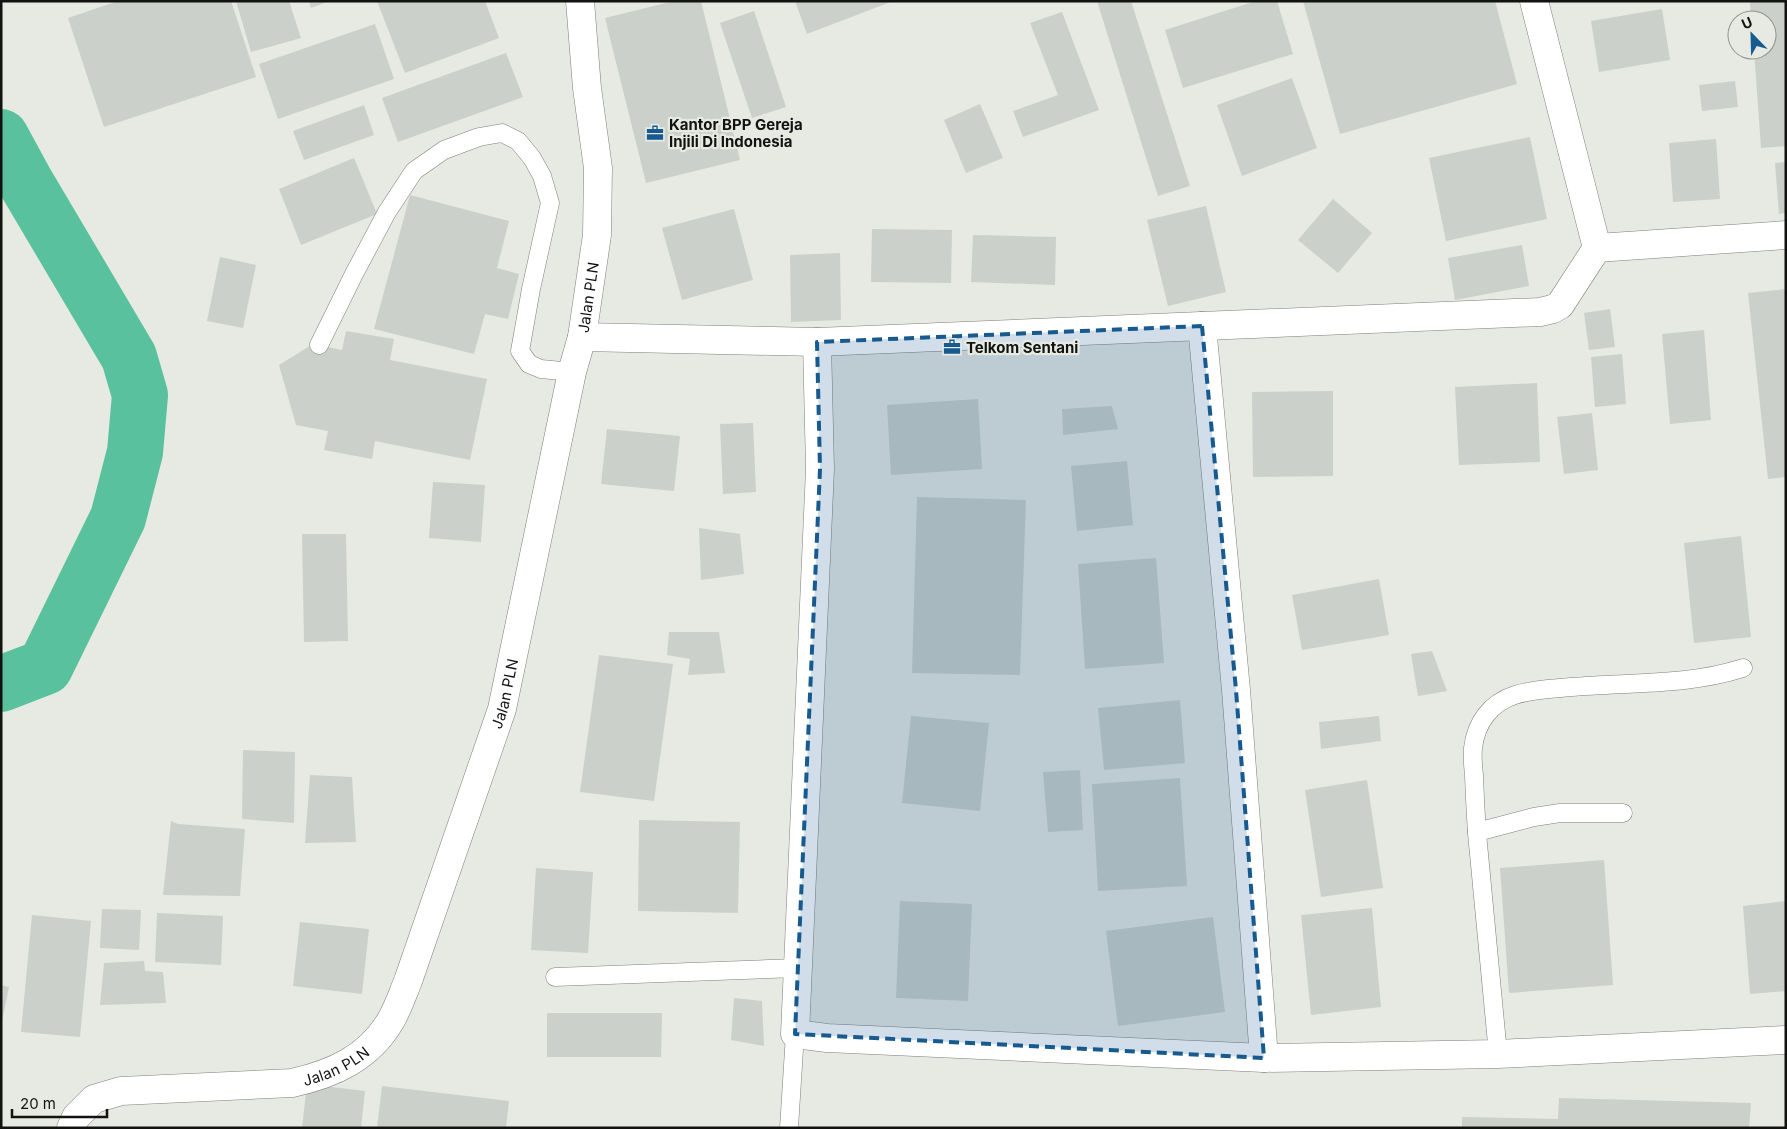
<svg xmlns="http://www.w3.org/2000/svg" width="1787" height="1129" font-family="Inter,sans-serif">
<rect width="100%" height="100%" fill="#e7e9e3"/>
<g fill="none" stroke-linecap="round" stroke-linejoin="round">
<!-- river -->
<path stroke="#59c19d" stroke-width="56" d="M1 137 26 183 129 357 140 395 135 452 118 518 45 667 1 684"/>
</g>
<!-- building -->
<g fill="#ccd0cb">
<path d="M118 1H231L256 77 104 127 68 18Z"/>
<path d="M236 1H289L301 38 251 52Z"/>
<path d="M309 1H330L311 8Z"/>
<path d="M377 1H485L499 38 405 73Z"/>
<path d="M674 1H701L740 160 646 183 605 18Z"/>
<path d="M795 1H893L807 34Z"/>
<path d="M1097 1H1131L1190 186 1158 196Z"/>
<path d="M1256 1H1277L1293 54 1183 88 1165 30Z"/>
<path d="M1303 1H1495L1517 84 1340 134Z"/>
<path d="M1750 1H1786V146L1761 148 1754 50H1767V20H1751Z"/>
<path d="M1662 9 1670 60 1599 72 1591 21Z"/>
<path d="M754 11 786 107 752 118 720 23Z"/>
<path d="M1062 12 1099 110 1023 137 1013 111 1058 95 1030 23Z"/>
<path d="M375 24 394 79 278 119 259 64Z"/>
<path d="M506 53 523 97 398 142 382 98Z"/>
<path d="M1292 78 1317 148 1242 176 1217 105Z"/>
<path d="M1735 81 1738 107 1702 111 1699 85Z"/>
<path d="M980 104 1003 158 966 173 944 120Z"/>
<path d="M364 105 374 135 304 160 293 131Z"/>
<path d="M1530 137 1547 219 1446 241 1429 158Z"/>
<path d="M1716 139 1720 199 1673 202 1669 143Z"/>
<path d="M354 158 377 214 301 245 279 189Z"/>
<path d="M1786 162V213L1779 214 1775 163Z"/>
<path d="M410 195 509 221 497 268 519 274 508 319 485 314 474 354 374 329Z"/>
<path d="M1333 199 1372 233 1338 273 1298 240Z"/>
<path d="M1206 206 1226 292 1168 306 1147 220Z"/>
<path d="M734 209 753 280 682 300 662 228Z"/>
<path d="M872 229 952 230 951 283 871 282Z"/>
<path d="M973 235 1056 237 1055 285 971 282Z"/>
<path d="M1522 245 1529 286 1455 300 1448 258Z"/>
<path d="M840 253 841 320 791 322 790 255Z"/>
<path d="M220 257 256 265 243 328 207 321Z"/>
<path d="M1786 289V477L1768 479 1748 293Z"/>
<path d="M1610 309 1615 347 1589 350 1584 313Z"/>
<path d="M1704 330 1711 420 1670 424 1662 334Z"/>
<path d="M346 331 394 339 390 360 487 379 470 460 375 441 372 459 324 450 328 431 296 425 279 365 313 344 342 350Z"/>
<path d="M1622 354 1626 404 1595 407 1591 357Z"/>
<path d="M1537 383 1540 462 1459 465 1455 387Z"/>
<path d="M1333 391V476L1253 477 1252 392Z"/>
<path d="M978 399 982 469 891 475 887 405Z"/>
<path d="M1112 406 1118 429 1063 435 1062 409Z"/>
<path d="M1592 413 1598 470 1564 474 1557 417Z"/>
<path d="M753 423 756 492 723 494 720 424Z"/>
<path d="M607 429 680 436 674 491 601 484Z"/>
<path d="M1127 461 1133 525 1077 531 1071 466Z"/>
<path d="M433 482 485 485 481 542 429 538Z"/>
<path d="M917 497 1026 500 1020 675 912 673Z"/>
<path d="M699 528 740 534 744 574 701 580Z"/>
<path d="M302 534H346L348 641 304 642Z"/>
<path d="M1741 536 1751 637 1694 643 1684 543Z"/>
<path d="M1156 558 1164 663 1085 669 1078 564Z"/>
<path d="M1379 579 1389 635 1302 650 1292 595Z"/>
<path d="M669 632H719L725 673 688 675 690 659 667 655Z"/>
<path d="M1432 651 1447 691 1418 696 1411 654Z"/>
<path d="M599 655 673 664 654 801 580 792Z"/>
<path d="M1180 700 1185 763 1104 770 1098 708Z"/>
<path d="M911 716 989 723 980 811 902 803Z"/>
<path d="M1379 716 1381 741 1321 749 1319 722Z"/>
<path d="M243 750 295 752 294 823 242 819Z"/>
<path d="M1080 770 1083 830 1048 832 1043 772Z"/>
<path d="M310 775 352 777 356 842 305 843Z"/>
<path d="M1180 778 1187 886 1098 891 1092 784Z"/>
<path d="M1367 780 1383 888 1321 897 1305 790Z"/>
<path d="M639 820 740 822 738 913 638 911Z"/>
<path d="M171 821 178 824 245 829 240 896 163 895Z"/>
<path d="M1604 860 1613 985 1509 993 1500 868Z"/>
<path d="M536 868 593 872 588 953 531 950Z"/>
<path d="M900 901 972 904 968 1001 896 998Z"/>
<path d="M1786 901V991L1750 994 1743 906Z"/>
<path d="M1372 908 1381 1007 1311 1015 1301 915Z"/>
<path d="M102 909 141 910 139 950 100 948Z"/>
<path d="M157 913 223 916 221 965 155 962Z"/>
<path d="M32 915 91 921 80 1037 21 1032Z"/>
<path d="M1213 917 1225 1012 1118 1026 1106 931Z"/>
<path d="M300 922 369 929 362 994 293 986Z"/>
<path d="M144 961 145 971 163 972 166 1003 100 1005 104 963Z"/>
<path d="M1 985 9 987 2 1021H1Z"/>
<path d="M734 998 762 1001 764 1046 731 1040Z"/>
<path d="M547 1013H662L661 1057H547Z"/>
<path d="M307 1084 365 1091 361 1128H302Z"/>
<path d="M382 1086 509 1101 506 1128H377Z"/>
<path d="M1559 1098 1751 1103 1749 1128H1462V1117L1558 1119Z"/>
</g>
<g fill="none" stroke-linecap="round" stroke-linejoin="round">
<!-- lane casing -->
<g stroke="#7e7f7a" stroke-width="19">
<g id="lane">
<path d="M319 345 354 274 387 212 414 171 444 150 479 137 502 133 518 141 532 158 542 176 550 203 531 289 520 351 529 364 541 369 572 372"/>
<path d="M1477 832 1534 817 1560 813H1623"/>
<path d="M555 977 797 968"/>
<path d="M1498 1054C1492 987 1485 921 1479 854 1476 828 1475 801 1474 775 1473 766 1472 757 1473 748 1476 723 1490 703 1515 695 1533 689 1552 689 1571 687 1628 682 1687 686 1743 668"/>
<path d="M789 1128 795 1034"/>
</g>
</g>
<!-- street casing -->
<g stroke="#7e7f7a" stroke-width="29">
<g id="street">
<path d="M1597 248 1786 235"/>
<path d="M1202 326 1236 690 1264 1058"/>
<path d="M582 337 817 342 1540 312 1553 309 1560 305 1597 248 1534 1"/>
<path d="M817 342 820 469 795 1034 827 1038 1264 1058 1498 1054 1786 1040"/>
<path id="s1" d="M71 1128 76 1117 94 1099 121 1091 292 1083C333 1074 369 1058 391 1020 398 1008 403 993 408 981L502 709 572 372 582 337 597 235 598 168 587 88 580 1"/>
</g>
</g>
<!-- lane -->
<use href="#lane" stroke="#fff" stroke-width="18"/>
<!-- street -->
<use href="#street" stroke="#fff" stroke-width="28"/>
</g>
<!-- marked area -->
<path fill="#175a8f" fill-opacity="0.2" stroke="#175a8f" stroke-width="4" stroke-dasharray="10 6" stroke-linejoin="round" d="M1202 326 1236 690 1264 1058 795 1034 820 469 817 342Z"/>
<!-- icons -->
<defs>
<g id="office-bare" transform="scale(1.35)"><path d="M-6-3h4V-5.5h4V-3h4V5H-6ZM-1-4.5V-3h2v-1.5ZM-6 0V1H6V0Z" fill="#175a8f" stroke="#e7e9e3" stroke-width="2.5" paint-order="stroke"/></g>
</defs>
<g fill-rule="evenodd">
<use href="#office-bare" x="655" y="133"/>
<use href="#office-bare" x="952" y="347"/>
</g>
<g text-anchor="middle" dominant-baseline="central" stroke-width="4.5" stroke-linejoin="round" paint-order="stroke">
<!-- poi labels -->
<g font-size="15" font-weight="bold" fill="#121311" stroke="#e7e9e3" text-anchor="start">
<text x="669" y="124">Kantor BPP Gereja<tspan x="669" dy="17">Injili Di Indonesia</tspan></text>
<text x="966" y="347">Telkom Sentani</text>
</g>
<!-- street labels -->
<g font-size="15" fill="#121311" stroke="#e7e9e3">
<text stroke="none"><textPath href="#s1" startOffset="1109">Jalan PLN</textPath></text>
<text stroke="none"><textPath href="#s1" startOffset="704">Jalan PLN</textPath></text>
<text stroke="none"><textPath href="#s1" startOffset="284">Jalan PLN</textPath></text>
</g>
</g>
<!-- border -->
<rect width="1787" height="1129" fill="none" stroke="#121311" stroke-width="5"/>
<!-- north arrow -->
<g transform="translate(1752 35) rotate(337)"><circle r="24" fill="#e7e9e3" stroke="#92938f"/>
<path d="M0-4L9 19L0 12L-9 19Z" fill="#175a8f"/>
<text y="-8" font-size="14" font-weight="bold" text-anchor="middle" fill="#121311">U</text>
</g>
<!-- scale -->
<path d="M12 1109v8h95v-8" fill="none" stroke="#121311" stroke-width="2.5"/>
<text x="20" y="1109" font-size="15" fill="#121311" stroke="#e7e9e3" stroke-width="4" paint-order="stroke">20 m</text>
</svg>
